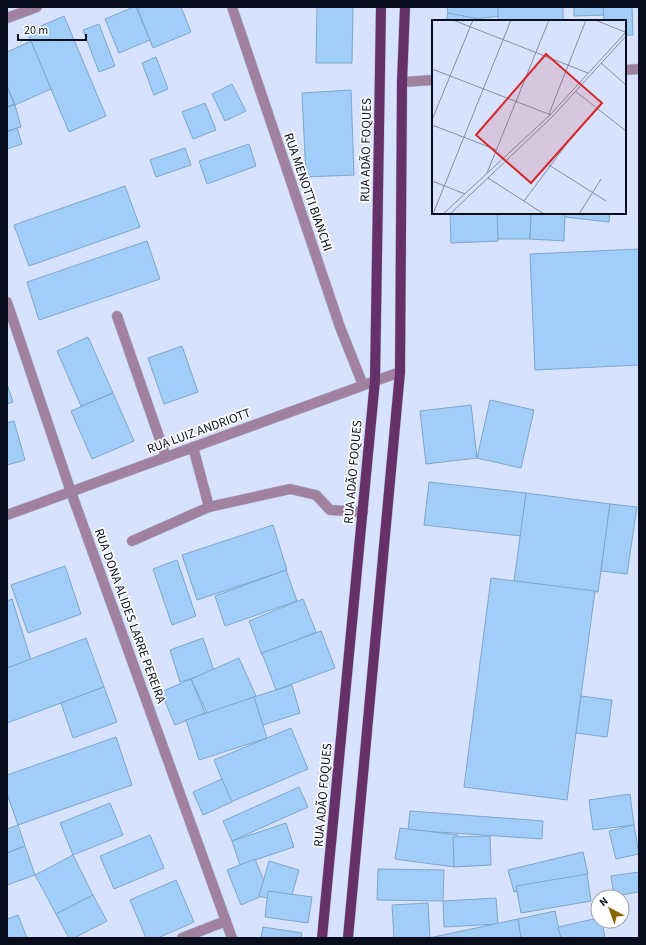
<svg xmlns="http://www.w3.org/2000/svg" width="646" height="945" font-family="'Source Sans 3',sans-serif">
<rect width="100%" height="100%" fill="#d6e2fe"/>
<!-- building -->
<g fill="#a0cef8" stroke="#7fa5c9">
<path d="M134 7H136L150 40 119 53 105 19Z"/>
<path d="M137 7H181L191 32 153 48Z"/>
<path d="M317 7H353L352 63H316Z"/>
<path d="M447 7H503L504 16 449 21Z"/>
<rect x="498" y="7" width="65" height="14"/>
<path d="M574 7H603L604 15 574 16Z"/>
<path d="M603 7H632L633 35H625V21H604Z"/>
<path d="M448 13 490 21H446Z"/>
<path d="M64 16 106 116 69 132 27 32Z"/>
<path d="M99 24 115 66 99 72 83 30Z"/>
<path d="M31 41 51 89 15 105 7 86V52Z"/>
<path d="M156 57 168 89 154 95 142 63Z"/>
<path d="M232 84 246 111 225 121 212 94Z"/>
<path d="M7 86 14 104 7 107Z"/>
<path d="M351 90 354 175 306 177 302 93Z"/>
<path d="M205 103 216 130 193 139 182 112Z"/>
<path d="M15 105 21 127 7 131V107Z"/>
<path d="M17 128 22 144 7 149V132Z"/>
<path d="M249 144 256 166 207 184 199 161Z"/>
<path d="M185 148 191 165 156 177 150 160Z"/>
<path d="M125 186 140 227 29 266 14 225Z"/>
<path d="M497 213H531L530 239H496Z"/>
<path d="M497 213 498 241 451 243 450 214Z"/>
<path d="M531 213H566L565 217Z"/>
<path d="M531 213 565 214 564 241 530 239Z"/>
<path d="M565 213H610L609 222 565 217Z"/>
<path d="M147 241 160 279 39 320 27 282Z"/>
<path d="M639 249V365L535 370 530 254Z"/>
<path d="M88 337 113 393 81 406 57 351Z"/>
<path d="M182 346 198 392 164 404 148 358Z"/>
<path d="M7 384 13 402 7 404Z"/>
<path d="M113 393 134 441 92 459 71 411Z"/>
<path d="M490 400 534 410 521 468 477 458Z"/>
<path d="M471 405 477 458 426 464 420 411Z"/>
<path d="M14 421 25 460 7 465V423Z"/>
<path d="M429 482 526 493 521 536 424 525Z"/>
<path d="M526 493 610 504 598 592 514 581Z"/>
<path d="M610 504 637 507 627 574 601 571Z"/>
<path d="M273 525 287 570 197 600 182 555Z"/>
<path d="M177 560 196 616 172 625 153 569Z"/>
<path d="M65 566 81 614 28 633 11 585Z"/>
<path d="M286 570 297 601 225 626 215 596Z"/>
<path d="M491 578 595 591 567 800 464 787Z"/>
<path d="M12 599 31 660 7 668V601Z"/>
<path d="M303 599 316 632 262 655 249 621Z"/>
<path d="M321 631 335 668 276 690 262 653Z"/>
<path d="M86 638 104 687 7 723V668Z"/>
<path d="M203 638 214 671 180 682 170 650Z"/>
<path d="M239 658 256 696 209 717 191 679Z"/>
<path d="M191 679 205 713 175 725 161 692Z"/>
<path d="M292 685 300 713 263 725 254 697Z"/>
<path d="M104 687 117 722 73 738 61 703Z"/>
<path d="M581 696 612 700 607 737 576 733Z"/>
<path d="M254 697 267 738 199 760 186 720Z"/>
<path d="M291 728 308 769 231 802 214 760Z"/>
<path d="M116 737 132 785 18 825 7 794V775Z"/>
<path d="M222 779 232 802 203 815 193 792Z"/>
<path d="M299 787 308 807 232 841 223 821Z"/>
<path d="M630 794 634 825 593 830 589 800Z"/>
<path d="M110 803 123 835 73 855 60 823Z"/>
<path d="M410 811 543 821 542 839 408 830Z"/>
<path d="M286 823 294 847 240 865 232 841Z"/>
<path d="M18 825 25 846 7 853V829Z"/>
<path d="M634 825 639 854 616 859 609 831Z"/>
<path d="M400 828 458 835 454 867 395 859Z"/>
<path d="M150 835 164 868 114 889 100 856Z"/>
<path d="M490 836 491 865 454 867 453 837Z"/>
<path d="M25 846 35 875 7 885V853Z"/>
<path d="M583 852 588 874 514 892 508 870Z"/>
<path d="M73 855 93 895 56 914 35 875Z"/>
<path d="M255 859 269 893 241 905 227 870Z"/>
<path d="M269 861 299 870 289 905 259 896Z"/>
<path d="M378 869 444 870 443 901 377 900Z"/>
<path d="M639 872V892L614 896 611 876Z"/>
<path d="M587 874 591 901 521 913 516 886Z"/>
<path d="M176 880 194 922 158 938H146L130 900Z"/>
<path d="M268 891 312 897 308 923 265 917Z"/>
<path d="M93 895 107 921 74 938H69L56 914Z"/>
<path d="M496 898 498 924 444 927 443 901Z"/>
<path d="M428 903 430 938H394L392 905Z"/>
<path d="M555 911 561 938H521L518 919Z"/>
<path d="M18 915 27 938H7V919Z"/>
<path d="M598 918V921H602L605 938H561L558 927Z"/>
<path d="M518 919 521 938H429Z"/>
<path d="M263 927 302 933 301 938H261Z"/>
</g>
<g fill="none" stroke-linecap="round" stroke-linejoin="round">
<!-- minor casing -->
<g stroke="#b5c0da" stroke-width="11">
<g id="minor">
<path d="M232 7 340 327 363 385"/>
<path d="M7 18 37 7"/>
<path d="M625 70 639 69"/>
<path d="M402 82 433 80"/>
<path d="M7 302 71 492 232 938"/>
<path d="M117 316 166 457"/>
<path d="M193 447 209 507"/>
<path d="M7 515 400 372"/>
<path d="M132 541 209 507 290 489 316 495 330 510 363 512"/>
<path d="M182 938 226 921"/>
</g>
</g>
<!-- major casing -->
<g stroke="#b5c0da" stroke-width="11">
<g id="major">
<path d="M322 938 375 380 381 7"/>
<path d="M348 938 400 372 402 82 405 7"/>
</g>
</g>
<!-- minor -->
<use href="#minor" stroke="#a082a0" stroke-width="10"/>
<!-- major -->
<use href="#major" stroke="#663168" stroke-width="10"/>
</g>
<g text-anchor="middle" dominant-baseline="central" stroke-width="3.5" stroke-linejoin="round" paint-order="stroke">
<!-- street labels -->
<g font-size="13" fill="#080e1d" stroke="#fff">
<text transform="translate(366 150) rotate(-89)">RUA ADÃO FOQUES</text>
<text transform="translate(308 192) rotate(71)">RUA MENOTTI BIANCHI</text>
<text transform="translate(199 431) rotate(-20)">RUA LUIZ ANDRIOTT</text>
<text transform="translate(353 472) rotate(-85)">RUA ADÃO FOQUES</text>
<text transform="translate(130 616) rotate(70)">RUA DONA ALIDES LARRE PEREIRA</text>
<text transform="translate(323 795) rotate(-85)">RUA ADÃO FOQUES</text>
</g>
</g>
<!-- overview -->
<g transform="translate(432 20)">
<rect width="194" height="194" fill="#d6e2fe"/>
<path fill="none" stroke="#848da4" stroke-width="1" d="M21 0 156 53M163 0 193 12M169 43 194 65M0 49 119 95M143 71 194 111M117 94 154 0M0 100 41 0M0 105 65 130M117 145 174 181M55 153 117 0M56 158 112 194M0 161 33 174M92 181 139 118M1 194 79 0M11 194 118 95 194 12M18 194 121 96 194 16M147 194 169 159"/>
<path fill="#d62828" fill-opacity="0.15" stroke="#d62828" stroke-width="2" d="M114 34 170 83 99 163 44 115Z"/>
<rect width="194" height="194" fill="none" stroke="#080e1d" stroke-width="2"/>
</g>
<!-- border -->
<rect width="646" height="945" fill="none" stroke="#080e1d" stroke-width="16"/>
<!-- north arrow -->
<g transform="translate(610 909) rotate(319)"><circle r="19" fill="#ffffff" stroke="#9c9fa5"/>
<path d="M0-3L7 15L0 10L-7 15Z" fill="#886703"/>
<text y="-6" font-size="11" font-weight="bold" text-anchor="middle" fill="#080e1d">N</text>
</g>
<!-- scale -->
<path d="M18 34v6h68v-6" fill="none" stroke="#080e1d" stroke-width="2"/>
<text x="24" y="34" font-size="12" fill="#080e1d" stroke="#ffffff" stroke-width="3" paint-order="stroke">20 m</text>
</svg>
